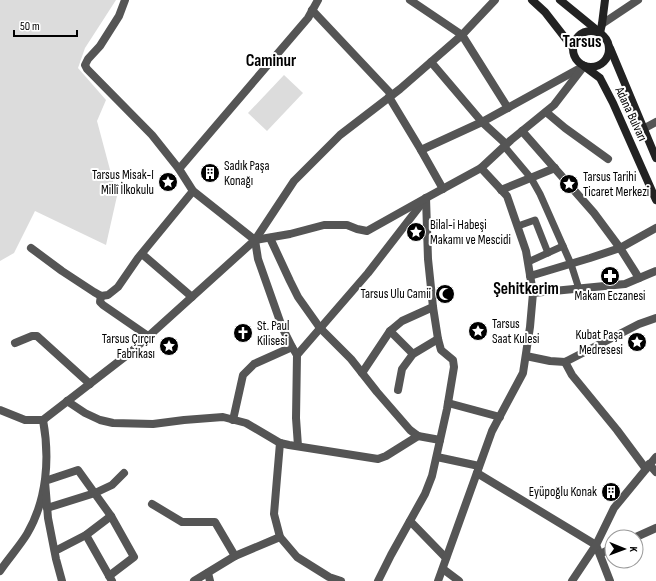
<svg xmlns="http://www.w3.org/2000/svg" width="656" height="581" font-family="'Sofia Sans Condensed',sans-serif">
<rect width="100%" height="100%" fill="#fff"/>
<!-- green -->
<g fill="#dcdcdc">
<path d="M0 0H116L85 48 78 68 106 100 97 121 117 196 106 245 35 211 14 253 0 261Z"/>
<path d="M284 75 303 93 267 131 248 113Z"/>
</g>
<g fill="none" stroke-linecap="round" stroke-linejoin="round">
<!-- pedestrian -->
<g stroke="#555" stroke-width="7">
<path d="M504 146 531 178 540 194 571 264 579 289"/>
<path d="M518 226 535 220 548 253"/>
<path d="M528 262 563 246"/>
</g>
<!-- minor -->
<g stroke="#555" stroke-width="8">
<path d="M125 0 119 16 100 46 88 59 85 65 87 69 152 135 179 169 193 191 255 240 258 259 282 327 292 347 297 355 296 418 298 446"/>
<path d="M410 0 462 35 508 108"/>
<path d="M312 10 392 95"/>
<path d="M602 24 638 0"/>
<path d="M431 62 482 122 506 144"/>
<path d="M389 97 421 150 443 189"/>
<path d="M546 112 565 128 608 159"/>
<path d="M643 129 656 122"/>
<path d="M522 131 594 213 620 248 639 278"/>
<path d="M421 150 482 122 584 66"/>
<path d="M179 169 308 18 318 0"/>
<path d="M501 190 555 168"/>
<path d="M270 238 290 281 298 297 320 328 351 359 377 392 410 430 418 436 440 440"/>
<path d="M31 248 62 271 94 292 101 296 108 295 118 287 138 258 193 191"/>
<path d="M142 254 192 297"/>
<path d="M530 276 590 258 620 248 656 228"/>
<path d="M533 293 625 284 656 271"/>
<path d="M101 296 100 302 103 305 148 336"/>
<path d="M390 331 413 354"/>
<path d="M15 343 32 336H37L90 384"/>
<path d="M297 355 368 273 426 198"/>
<path d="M526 356 550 361 565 362 639 324 656 318"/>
<path d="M565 362 572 375 617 430 646 469"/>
<path d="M362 373 390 331 402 321 433 307"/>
<path d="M398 390 402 369 413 354 438 339"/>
<path d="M67 401 85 413 100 420 113 423 153 424 184 420 223 417 246 423 280 443 289 445 378 459 386 456 418 436"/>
<path d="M448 403 500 417"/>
<path d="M233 420 243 375 254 364 292 347"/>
<path d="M280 443 277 478 274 514 280 537 297 557 329 577 341 581"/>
<path d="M437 457 479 466"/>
<path d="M649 464 656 472"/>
<path d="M477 473 596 545 610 581"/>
<path d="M152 504 182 522H215L235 556"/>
<path d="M47 508 95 493 112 485 124 473"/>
<path d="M410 521 446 558"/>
<path d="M86 535 112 581"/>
<path d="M636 537 656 528"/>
<path d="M55 551 86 535 111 516"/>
<path d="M600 554 612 548"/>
<path d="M443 569 459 581"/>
<path d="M0 571C8 559 19 547 27 534 47 500 50 458 43 420"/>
<path d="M208 573 210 581"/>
<path d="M62 581 56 559 48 518 45 481 78 470 111 516 134 557 109 576"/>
<path d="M194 581 235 556 280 537"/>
<path d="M378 581 391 555 425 494 432 476 447 409 454 367 453 360 441 350 438 339 433 307 428 259 426 198"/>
<path d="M572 581 596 545 614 508 656 457"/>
</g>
<!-- tertiary -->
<g stroke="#555" stroke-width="8">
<path d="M255 240 290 234 324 225H347L357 229 367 231 426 198 481 168 511 140 554 105 584 66"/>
<path d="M0 410 25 420H43L131 352 255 240 294 181 340 135 400 89 462 35 495 0"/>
<path d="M438 581 492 431 523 373 530 327 533 293 526 251 507 196 481 168"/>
</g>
<!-- secondary -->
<g stroke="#222" stroke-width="8">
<path d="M532 0 545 12 573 48"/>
<path d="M560 0 598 31"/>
<circle cx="591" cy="49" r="18"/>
<path d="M600 33 602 24 605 0"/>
<path d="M610 48 656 158"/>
<path d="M584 66 600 78 613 103 656 200"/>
</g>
</g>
<!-- icons -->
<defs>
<g id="building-disc" transform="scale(1)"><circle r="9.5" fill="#000" stroke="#fff"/><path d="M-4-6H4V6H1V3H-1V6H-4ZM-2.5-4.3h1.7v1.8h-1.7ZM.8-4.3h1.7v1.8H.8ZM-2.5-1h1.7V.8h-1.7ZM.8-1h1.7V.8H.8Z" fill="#fff"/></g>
<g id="sight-disc" transform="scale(1)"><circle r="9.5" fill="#000" stroke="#fff"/><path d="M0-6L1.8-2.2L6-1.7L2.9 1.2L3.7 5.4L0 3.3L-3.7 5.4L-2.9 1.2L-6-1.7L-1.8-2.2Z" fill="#fff"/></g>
<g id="pharmacy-disc" transform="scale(1)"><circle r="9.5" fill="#000" stroke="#fff"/><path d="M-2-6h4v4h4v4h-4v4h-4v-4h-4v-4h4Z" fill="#fff"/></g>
<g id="mosque-disc" transform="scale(1)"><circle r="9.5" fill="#000" stroke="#fff"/><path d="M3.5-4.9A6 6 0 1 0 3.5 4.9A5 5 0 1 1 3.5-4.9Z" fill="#fff"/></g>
<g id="church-disc" transform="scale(1)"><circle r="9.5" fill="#000" stroke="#fff"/><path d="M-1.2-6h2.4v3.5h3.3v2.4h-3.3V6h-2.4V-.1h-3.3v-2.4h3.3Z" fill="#fff"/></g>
</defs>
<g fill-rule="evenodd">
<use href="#building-disc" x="210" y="173"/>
<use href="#sight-disc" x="168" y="182"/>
<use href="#sight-disc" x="569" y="184"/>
<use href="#sight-disc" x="416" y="232"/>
<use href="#pharmacy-disc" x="610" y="276"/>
<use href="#mosque-disc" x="445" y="294"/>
<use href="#sight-disc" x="478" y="331"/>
<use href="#church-disc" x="243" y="333"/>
<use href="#sight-disc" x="637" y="342"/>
<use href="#sight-disc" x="169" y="346"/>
<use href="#building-disc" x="611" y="492"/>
</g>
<g text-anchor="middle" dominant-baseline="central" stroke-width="4" stroke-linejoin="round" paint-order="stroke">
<!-- street labels -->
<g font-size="13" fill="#000" stroke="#fff">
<text transform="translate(631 114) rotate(65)">Adana Bulvarı</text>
</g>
<!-- poi labels -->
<g font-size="13" fill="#000" stroke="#fff" text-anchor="start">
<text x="224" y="166">Sadık Paşa<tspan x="224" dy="15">Konağı</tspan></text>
<text x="154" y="175" text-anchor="end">Tarsus Misak-I<tspan x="154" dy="15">Millî İlkokulu</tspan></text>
<text x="583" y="177">Tarsus Tarihi<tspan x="583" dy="15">Ticaret Merkezi</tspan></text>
<text x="430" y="225">Bilal-i Habeşi<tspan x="430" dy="15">Makamı ve Mescidi</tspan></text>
<text x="431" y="294" text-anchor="end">Tarsus Ulu Camii</text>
<text x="610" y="296" text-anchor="middle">Makam Eczanesi</text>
<text x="492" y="324">Tarsus<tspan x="492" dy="15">Saat Kulesi</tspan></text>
<text x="257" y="326">St. Paul<tspan x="257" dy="15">Kilisesi</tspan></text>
<text x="623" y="335" text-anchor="end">Kubat Paşa<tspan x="623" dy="15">Medresesi</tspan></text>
<text x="155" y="339" text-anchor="end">Tarsus Çırçır<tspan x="155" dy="15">Fabrikası</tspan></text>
<text x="597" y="492" text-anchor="end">Eyüpoğlu Konak</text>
</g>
<!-- district labels -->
<g font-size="17" font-weight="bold" fill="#000" stroke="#fff">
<text x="582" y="42">Tarsus</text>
<text x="271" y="61">Caminur</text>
<text x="526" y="289">Şehitkerim</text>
</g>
</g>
<!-- north arrow -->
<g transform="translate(624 549) rotate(91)"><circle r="19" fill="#ffffff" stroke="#999999"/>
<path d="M0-3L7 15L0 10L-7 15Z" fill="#000000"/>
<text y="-6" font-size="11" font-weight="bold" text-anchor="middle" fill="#000000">K</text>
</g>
<!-- scale -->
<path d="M14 30v6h63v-6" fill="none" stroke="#000000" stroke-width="2"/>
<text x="20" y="30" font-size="12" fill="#000000" stroke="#ffffff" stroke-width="3" paint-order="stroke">50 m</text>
</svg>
